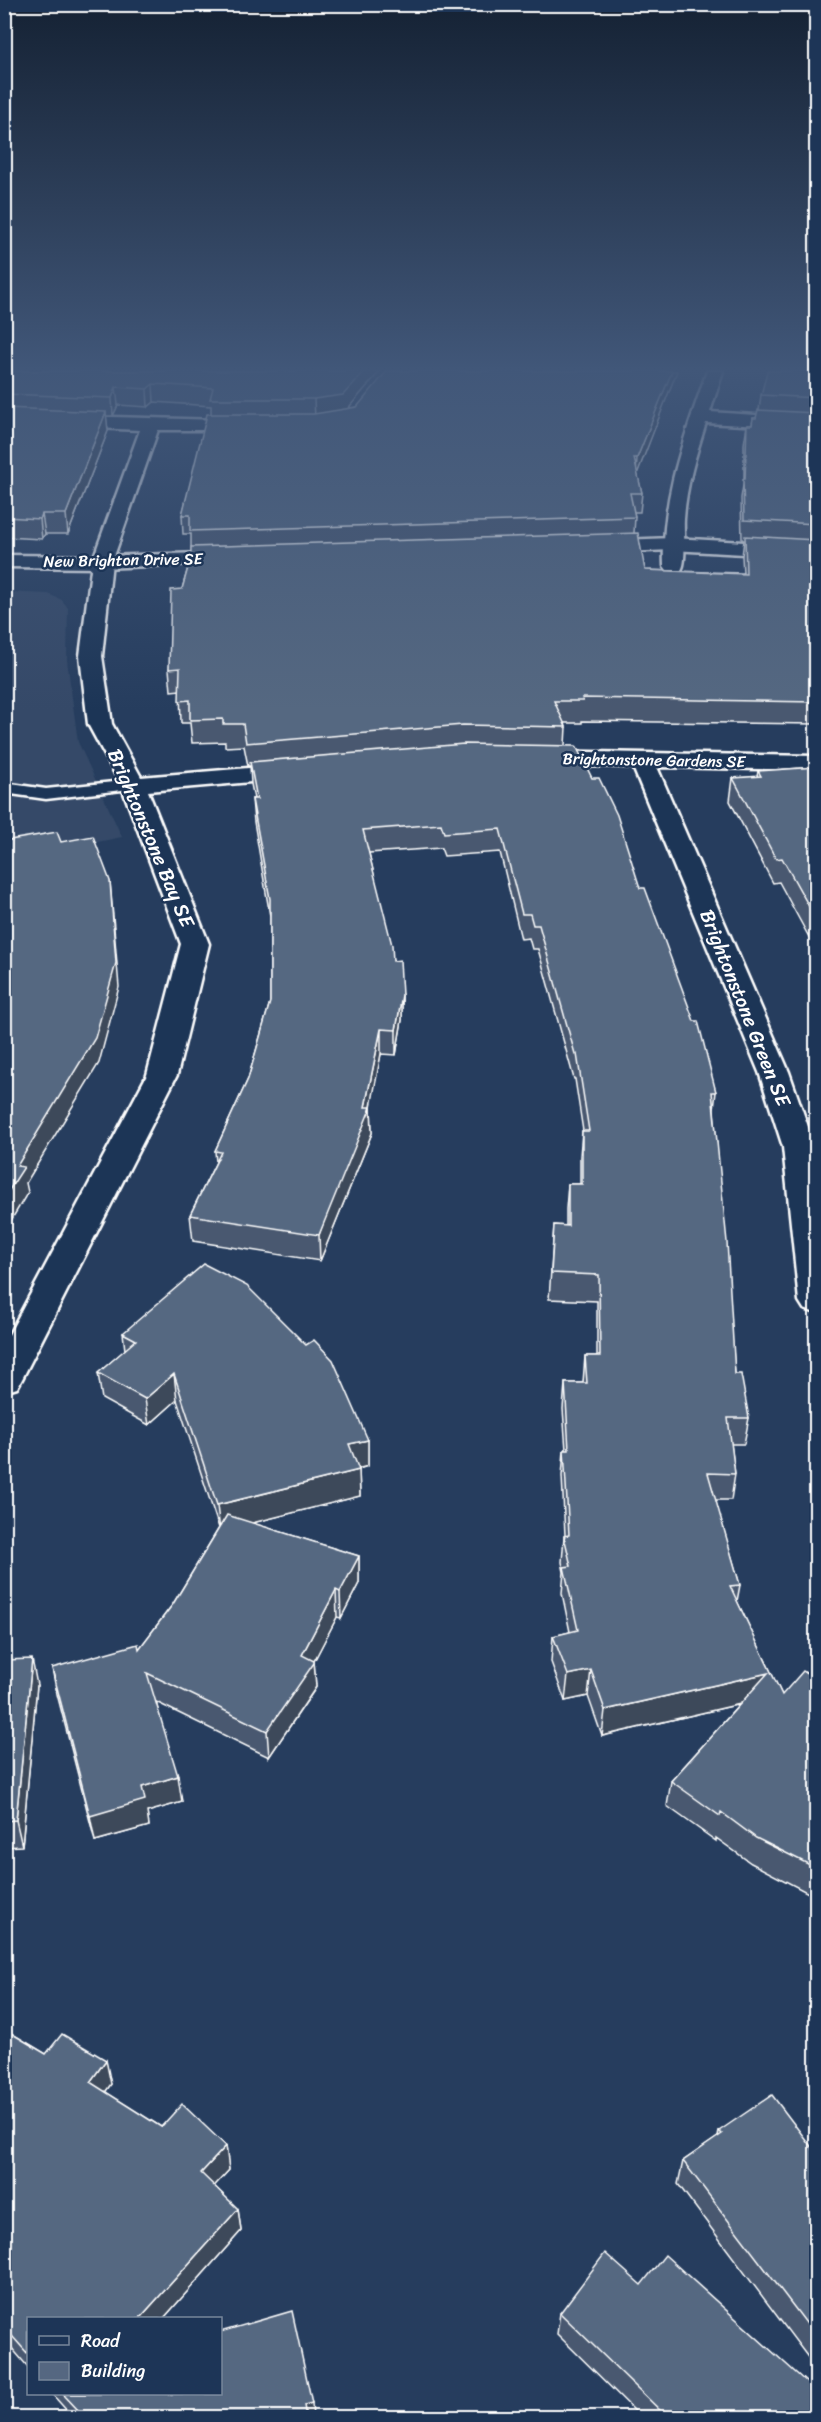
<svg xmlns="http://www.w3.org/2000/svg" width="821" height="2422" font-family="Sriracha,sans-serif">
<rect width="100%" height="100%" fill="#263d5e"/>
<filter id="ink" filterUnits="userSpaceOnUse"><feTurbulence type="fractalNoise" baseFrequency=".0167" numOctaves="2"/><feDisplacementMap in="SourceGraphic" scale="12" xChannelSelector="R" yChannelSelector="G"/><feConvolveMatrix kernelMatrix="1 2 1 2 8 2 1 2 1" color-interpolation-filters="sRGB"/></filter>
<g filter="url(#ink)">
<!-- built -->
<path fill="#344a68" d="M5 592 48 594 62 600 68 608 67 660 78 742 122 837 5 861Z"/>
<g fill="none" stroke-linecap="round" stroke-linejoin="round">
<!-- lane casing -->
<g stroke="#fff" stroke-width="5">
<path id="lane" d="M133 780 139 782 141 785 139 788 46 799 4 793V783L46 789Z"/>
</g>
<!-- street casing -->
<g stroke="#fff" stroke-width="5">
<g id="street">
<path d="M707 371H723L710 412 816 419V429L706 423C696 454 686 486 684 519 683 531 687 562 681 570H667L664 566C661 497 685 436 707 371Z"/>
<path d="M4 414 256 421 259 425 256 429 250 430H158L112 562 102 656 112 724 141 777 296 764 305 766 308 771 305 776 296 778 148 791 209 944 177 1075 22 1379 17 1388 4 1392V1344L147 1075 181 944 121 785 88 724 80 656 92 562 140 430 4 424Z"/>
<path d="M536 751 816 756V770L657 767 789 1072 815 1147 816 1313 804 1309 799 1301 783 1147 759 1072 633 767 536 765 527 763 524 758 527 753Z"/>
</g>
</g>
<!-- secondary casing -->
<g stroke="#fff" stroke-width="5">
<g id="secondary">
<path d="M672 538 816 546V558L672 550 597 553 590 551 587 547 590 543 597 541Z"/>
<path d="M236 552 243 554 246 558 243 562 102 568 4 567V555L102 556Z"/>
</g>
</g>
<!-- lane -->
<use href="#lane" fill="#1d3557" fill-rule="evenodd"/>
<!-- street -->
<use href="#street" fill="#1d3557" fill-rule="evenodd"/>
<!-- secondary -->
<use href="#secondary" fill="#1d3557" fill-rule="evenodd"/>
</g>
<!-- wall -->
<g fill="#49596f" stroke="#fff" stroke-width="1.5">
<path d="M4 371H380L348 408 677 371 637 473 642 493 640 512H634L635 517 634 533 645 570 743 573 742 556 744 540H742L741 498 744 479V444L747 425H752L753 418H756L759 410 761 395 816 371V724L582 721V723H565L566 727 565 745 640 888 716 1092 714 1109 735 1374 749 1418 744 1444H731L735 1474 731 1500H715L740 1585 737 1601 782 1695 816 1680V1897L751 1863 716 1838V1841L667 1806 671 1781 740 1704 602 1736 588 1696 565 1701 551 1662 553 1636 570 1632 562 1593 564 1572 562 1562 564 1536 565 1535 562 1476 564 1450H566L563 1409 565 1383H583L585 1356H597V1301L549 1299 554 1225 566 1226V1209L568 1184H580V1156L582 1131H583L575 1079H574L538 949H532L529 938 521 939 500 852 444 856 441 848 369 853 393 961 402 995V1020L396 1055 381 1054 370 1107H371L372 1133 320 1261 193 1241 190 1215 216 1162 215 1151 248 1079 270 1002V916L254 822 252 799H254L251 784 250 766H248L244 746 225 747V742L192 743 190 723H181L180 690 171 691 169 669 182 589 191 557V534H183L182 515 211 414V406L154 402 148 407 118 405 113 416H106L108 431 68 534H45L42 539 4 537Z"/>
<path d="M816 767V950L779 882 773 883 730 801 733 778 757 777 758 771Z"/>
<path d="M123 1333 368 1440V1466L359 1469 360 1496 252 1523 359 1556V1583L341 1618 337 1617 314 1661 316 1687 315 1689 269 1757 156 1702 182 1802 147 1812 149 1826 95 1841 57 1694 52 1668 139 1649 173 1604 219 1528 177 1400 149 1425 102 1399 98 1373 125 1350Z"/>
<path d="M4 1660 37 1685 22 1846 4 1847Z"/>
<path d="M4 2029 46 2054 111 2084 105 2092 161 2127 226 2146 229 2170 214 2186 238 2209 241 2231 163 2319H28V2367L4 2339Z"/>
<path d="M719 2131 816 2153V2368L678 2184 683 2161 718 2137Z"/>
<path d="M641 2285 816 2418H642L557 2334 560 2313Z"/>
<path d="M52 2394H220L312 2403 69 2413Z"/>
</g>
<!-- shaded-wall -->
<g fill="#3c485a" stroke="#fff" stroke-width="1.5">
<path d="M365 371H380L344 413 315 418 314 399Z"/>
<path d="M672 371H677L636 477 637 458Z"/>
<path d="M153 384 154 402 148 407 147 389Z"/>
<path d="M116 387 118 405 113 416 112 398Z"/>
<path d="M106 412 108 431 68 534 66 514Z"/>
<path d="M42 514 45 534 42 539 40 519Z"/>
<path d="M110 881 119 987 99 1063 26 1183 28 1192 4 1232V1198L17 1166Z"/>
<path d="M402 995V1020L396 1055V1030Z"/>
<path d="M381 1029V1054L370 1112 371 1107 372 1133 320 1261 319 1235 365 1107Z"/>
<path d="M174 1374 177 1400 149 1425 145 1399Z"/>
<path d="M368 1440V1466L349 1471V1444Z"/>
<path d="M359 1470 360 1496 220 1531 217 1505Z"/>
<path d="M359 1556V1583L341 1618 340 1592Z"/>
<path d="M336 1590 337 1617 312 1665 314 1661 316 1687 269 1757 267 1731 302 1655Z"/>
<path d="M32 1659 37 1685 22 1846 16 1820Z"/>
<path d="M591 1670 588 1696 565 1701 568 1675Z"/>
<path d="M768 1673 762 1699 602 1736 605 1710Z"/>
<path d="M178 1776 182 1802 147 1812 149 1826 95 1841 90 1816 142 1787Z"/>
<path d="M106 2060 111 2084 96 2105 90 2082Z"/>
<path d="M226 2146 229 2170 205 2196 201 2173Z"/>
<path d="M238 2209 241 2231 163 2319H139Z"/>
<path d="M312 2403 313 2418H305L304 2405Z"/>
</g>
<!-- building -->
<g fill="#556781" stroke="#fff" stroke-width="1.5">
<path d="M4 371H365L343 395 314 399H210L213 388 153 384 147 389 116 387 112 398 4 394Z"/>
<path d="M387 371H672L637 458H634L642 493H630L635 517 190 531V515H182L207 414H314L357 407Z"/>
<path d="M767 371H816V398L761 395Z"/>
<path d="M4 408 106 412 66 514H42L40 519 4 517Z"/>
<path d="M758 410 816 413V524L744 520 743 479H745L747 425H752L753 418H756Z"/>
<path d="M638 533 645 570 746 574 745 536 816 540V702L582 698 583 701H554L566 727 463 725 246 743 243 724H223V719L190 720V700L179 701 180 668 169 669 171 590 182 589 191 557V547Z"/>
<path d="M464 744 576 746 592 778H599L617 815 640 888H645L694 1021H698L716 1092H712L727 1242 735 1374H741L749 1418H728L735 1474 708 1473 740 1585 730 1586 782 1695 803 1671 816 1680V1868L756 1838 721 1812 720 1816 671 1781 768 1673 605 1710 591 1670 568 1675 553 1636 578 1630 564 1567 571 1566 564 1536 569 1535 564 1450H569L565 1383H587L585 1356H600L599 1275 551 1273 554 1225 568 1226V1184H582V1131H589L577 1054H575L539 925H533L530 914H522L500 829 444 833 441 824 363 830 392 945 393 961 400 960 402 995 396 1030 381 1029 365 1107H371L319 1235 190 1215 221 1152 215 1151 248 1079 270 1002V899L252 799H257L250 762Z"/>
<path d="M816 767V919L782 858 776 859 733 778 761 776 758 771Z"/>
<path d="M57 832 61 842 93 836 110 881 116 963 95 1038 17 1166 24 1167 4 1198V841Z"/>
<path d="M204 1264 247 1286 306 1345 314 1340 333 1360 368 1440 349 1444 359 1470 217 1505 174 1374 145 1399 98 1373 136 1340 123 1333Z"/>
<path d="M227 1515 359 1556 340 1592 336 1590 302 1655 314 1661V1663L267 1731 147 1673 178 1776 142 1787 145 1800 90 1816 52 1668 138 1644 139 1649 173 1604Z"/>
<path d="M32 1659 16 1820 4 1821V1660Z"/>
<path d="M4 2029 46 2054 62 2034 106 2060 90 2082 161 2127 182 2104 226 2146 201 2173 238 2209 139 2319H28V2354L4 2327Z"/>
<path d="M772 2095 816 2153V2336L683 2161 722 2134 719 2131Z"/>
<path d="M605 2253 641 2285 665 2255 816 2391V2418H668L560 2313Z"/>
<path d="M292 2311 312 2403 304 2405 306 2418H54L78 2410 63 2394H220V2332Z"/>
</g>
</g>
<!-- sky -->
<linearGradient id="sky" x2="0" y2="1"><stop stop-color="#152234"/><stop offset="0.52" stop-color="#415779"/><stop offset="1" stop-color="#415779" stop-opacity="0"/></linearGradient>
<rect width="821" height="710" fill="url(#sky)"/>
<g text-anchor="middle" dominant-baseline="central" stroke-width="5" stroke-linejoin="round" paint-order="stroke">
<!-- far-street labels -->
<g font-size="16" fill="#fff" stroke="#1d3557">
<text transform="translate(123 560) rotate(-1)">New Brighton Drive SE</text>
<text transform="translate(654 760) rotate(1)">Brightonstone Gardens SE</text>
</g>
<!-- street labels -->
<g font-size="20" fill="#fff" stroke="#1d3557">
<text transform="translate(151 838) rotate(67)">Brightonstone Bay SE</text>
<text transform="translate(745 1008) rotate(68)">Brightonstone Green SE</text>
</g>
</g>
<!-- margin -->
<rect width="821" height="2422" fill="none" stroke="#1d3557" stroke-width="24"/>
<rect x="12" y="12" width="797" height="2398" fill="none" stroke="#fff" stroke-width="2" filter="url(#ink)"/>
<!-- legend -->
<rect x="27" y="2317" width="195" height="78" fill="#1d3557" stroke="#77869a" stroke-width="1.5"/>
<rect x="39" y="2336" width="30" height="9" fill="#1d3557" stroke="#77869a" stroke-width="1.5"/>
<text x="81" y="2347" font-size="18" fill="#ffffff">Road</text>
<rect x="39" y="2362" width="30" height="18" fill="#556781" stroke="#77869a" stroke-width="1.5"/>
<text x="81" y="2377" font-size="18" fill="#ffffff">Building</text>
</svg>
